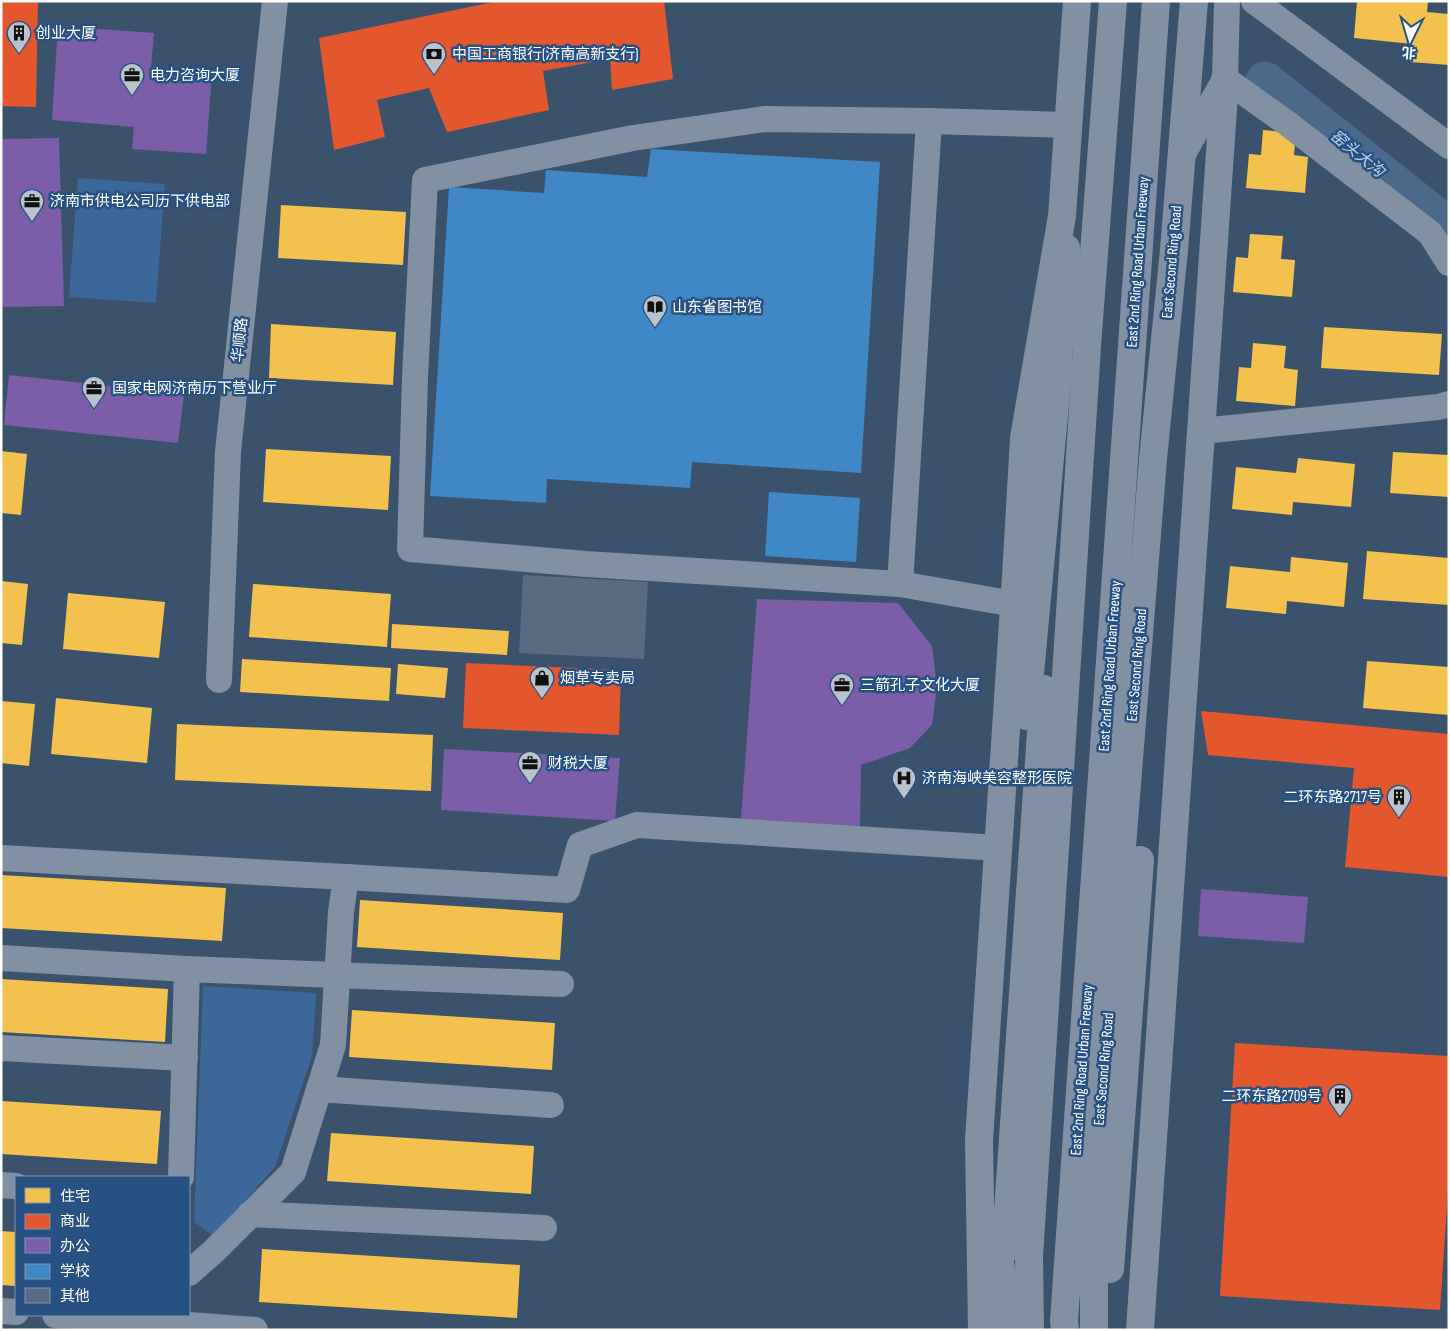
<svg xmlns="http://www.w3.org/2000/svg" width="1450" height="1331" font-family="'Sofia Sans Condensed','Noto Sans SC',sans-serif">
<rect width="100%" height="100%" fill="#3b526d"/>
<!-- green -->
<g fill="#3b6898">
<path d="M78 178 165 184 156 303 69 297Z"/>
<path d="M203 986 316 993 312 1056 275 1167 214 1236 194 1222Z"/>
</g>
<!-- homes -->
<g fill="#f2c14e">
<path d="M1357 1H1428L1427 12 1449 14V65L1410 62 1412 44 1354 38Z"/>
<path d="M1263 130 1296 133 1294 155 1308 157 1305 193 1246 188 1249 154 1261 155Z"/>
<path d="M281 205 406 212 403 265 278 258Z"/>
<path d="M1250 234 1283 236 1281 259 1295 260 1292 297 1233 292 1236 257 1248 258Z"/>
<path d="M271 324 396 332 393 385 269 378Z"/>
<path d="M1324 327 1442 334 1439 375 1321 368Z"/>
<path d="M1253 343 1286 346 1284 368 1298 370 1295 406 1236 401 1239 367 1251 368Z"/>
<path d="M266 449 391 456 388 510 263 502Z"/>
<path d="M1 451 27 454 21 515 1 513Z"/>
<path d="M1393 452 1449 455V497L1390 493Z"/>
<path d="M1298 458 1355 464 1351 507 1293 502 1292 515 1232 509 1236 467 1296 473Z"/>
<path d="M1367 551 1449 558V605L1363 599Z"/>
<path d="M1291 557 1348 563 1344 607 1287 601 1286 614 1226 608 1230 566 1290 572Z"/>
<path d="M1 581 28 584 22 645 1 643Z"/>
<path d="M253 584 391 594 387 647 249 637Z"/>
<path d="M68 593 165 602 159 658 63 649Z"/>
<path d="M392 624 509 631 507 655 391 648Z"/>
<path d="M242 659 391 668 389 701 240 692Z"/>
<path d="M1367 661 1449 667V715L1363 708Z"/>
<path d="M398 664 448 668 445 698 396 694Z"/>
<path d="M56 698 152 708 147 763 51 754Z"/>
<path d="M1 701 35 704 29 766 1 763Z"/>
<path d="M177 724 433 735 431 791 175 780Z"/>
<path d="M1 875 226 888 222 941 1 928Z"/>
<path d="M360 900 563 913 560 960 357 947Z"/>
<path d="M1 979 168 989 165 1042 1 1032Z"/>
<path d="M352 1010 555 1023 552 1070 349 1057Z"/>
<path d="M1251 1050 1336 1056 1331 1140 1245 1135Z"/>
<path d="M1363 1058 1449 1063 1443 1148 1357 1142Z"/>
<path d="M1 1101 161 1111 157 1164 1 1154Z"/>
<path d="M331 1133 534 1146 531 1194 327 1181Z"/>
<path d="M1255 1162 1340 1168 1335 1253 1249 1247Z"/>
<path d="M1353 1166 1438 1172 1432 1257 1347 1251Z"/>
<path d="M1 1231 16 1232V1286L1 1285Z"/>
<path d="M262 1249 520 1265 517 1318 259 1302Z"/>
</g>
<!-- shops -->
<g fill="#e4572e">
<path d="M1 1H38L36 107 1 106Z"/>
<path d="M499 1H664L673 79 612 90 610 59 543 71 549 110 447 132 429 88 377 100 385 137 334 150 319 38Z"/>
<path d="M466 663 621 670 619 735 463 728Z"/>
<path d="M1201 711 1449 734V877L1345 867 1354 768 1208 755Z"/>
<path d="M1235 1043 1449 1056V1178L1440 1310 1220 1296Z"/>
</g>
<!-- offices -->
<g fill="#7b5ea7">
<path d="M58 26 154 33 151 67 212 72 206 154 132 149 134 127 52 120Z"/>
<path d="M59 138 64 306 1 307V139Z"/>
<path d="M9 375 184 394 178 443 4 425Z"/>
<path d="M757 599 898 603 932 646 937 687 932 725 910 748 861 765 860 829 741 819Z"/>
<path d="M444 749 620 758 615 821 441 810Z"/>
<path d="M1201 889 1308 897 1304 943 1198 936Z"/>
</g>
<!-- schools -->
<g fill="#3f88c5">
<path d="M651 149 880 162 861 473 692 462 690 488 547 479 546 503 430 496 449 187 544 193 546 170 647 177Z"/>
<path d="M769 492 860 498 856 562 765 556Z"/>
</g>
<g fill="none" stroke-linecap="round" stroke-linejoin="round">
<!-- river -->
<path stroke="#4b6a8b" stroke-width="39" d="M1265 81 1449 227"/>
</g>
<!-- building -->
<path fill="#586b80" d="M523 575 648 582 644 659 519 653Z"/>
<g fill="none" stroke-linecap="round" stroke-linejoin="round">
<!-- minor -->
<g stroke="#8191a3" stroke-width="26">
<path d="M1254 1 1449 146"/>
<path d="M1225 79 1288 124 1430 233 1449 263"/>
<path d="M1182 156 1225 79 1227 1"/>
<path d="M1201 431 1438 407 1449 404"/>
<path d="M900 584 929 121"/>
<path d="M1014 604 900 584 586 564 410 549 415 377 425 180 633 138 764 119 929 121 1069 125"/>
<path d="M219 680 228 452 275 1"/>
<path d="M1 858 346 877"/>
<path d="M1 958 187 969 561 984"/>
<path d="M1 1048 185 1058"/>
<path d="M319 1089 551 1105"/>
<path d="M181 1177 187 969"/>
<path d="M1 1185 16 1186"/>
<path d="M250 1214 544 1228"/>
<path d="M189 1273 214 1251 293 1172 333 1045 341 912 346 877 567 890 580 845 637 825 998 848"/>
<path d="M1 1311 16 1312"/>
<path d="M55 1315 255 1330"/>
</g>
<!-- highway -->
<g stroke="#8191a3" stroke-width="28">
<path d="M1066 248 1073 314 1072 334"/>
<path d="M1026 716 1058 372 1060 313"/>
<path d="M994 1222 1010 1330"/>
<path d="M1009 1247 1008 1211 1044 689"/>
<path d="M1110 1269 1140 860"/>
<path d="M982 1330 979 1140 1016 577 1024 438 1062 216 1077 1"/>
<path d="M1030 1330 1029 1256 1087 346 1113 1"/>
<path d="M1065 1330 1064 1321 1156 1"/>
<path d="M1094 1330V1196L1153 459 1174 250 1194 1"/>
<path d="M1140 1330 1225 79"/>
</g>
</g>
<!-- icons -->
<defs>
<g id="building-pin" transform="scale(1.25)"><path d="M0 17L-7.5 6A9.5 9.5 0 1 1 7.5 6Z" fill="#bac2cc" stroke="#265182"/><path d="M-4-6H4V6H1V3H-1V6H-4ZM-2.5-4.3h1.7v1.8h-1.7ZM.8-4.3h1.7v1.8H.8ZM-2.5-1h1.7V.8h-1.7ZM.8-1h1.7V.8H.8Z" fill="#111"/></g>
<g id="bank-pin" transform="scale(1.25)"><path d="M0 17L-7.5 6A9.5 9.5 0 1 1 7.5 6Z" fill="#bac2cc" stroke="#265182"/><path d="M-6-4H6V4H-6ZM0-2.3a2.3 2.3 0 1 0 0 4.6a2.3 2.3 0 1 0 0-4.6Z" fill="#111"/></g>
<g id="office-pin" transform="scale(1.25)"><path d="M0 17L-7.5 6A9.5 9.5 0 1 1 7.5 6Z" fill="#bac2cc" stroke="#265182"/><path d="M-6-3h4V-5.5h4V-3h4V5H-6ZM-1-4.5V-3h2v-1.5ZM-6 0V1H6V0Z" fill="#111"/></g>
<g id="library-pin" transform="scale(1.25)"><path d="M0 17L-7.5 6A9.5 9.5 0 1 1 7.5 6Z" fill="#bac2cc" stroke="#265182"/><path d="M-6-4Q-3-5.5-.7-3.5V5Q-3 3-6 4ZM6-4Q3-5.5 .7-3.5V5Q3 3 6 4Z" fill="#111"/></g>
<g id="shop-pin" transform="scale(1.25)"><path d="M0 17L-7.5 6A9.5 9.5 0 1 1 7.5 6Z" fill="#bac2cc" stroke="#265182"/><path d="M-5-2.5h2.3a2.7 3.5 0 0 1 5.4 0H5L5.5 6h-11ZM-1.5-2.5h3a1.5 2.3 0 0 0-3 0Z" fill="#111"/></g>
<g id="hospital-pin" transform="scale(1.25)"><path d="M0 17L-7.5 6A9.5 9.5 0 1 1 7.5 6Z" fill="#bac2cc" stroke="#265182"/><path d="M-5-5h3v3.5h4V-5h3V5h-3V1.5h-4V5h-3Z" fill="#111"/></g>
</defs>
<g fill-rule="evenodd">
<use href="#building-pin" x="19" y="33"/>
<use href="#bank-pin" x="434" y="54"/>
<use href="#office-pin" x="132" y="75"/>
<use href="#office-pin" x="32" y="201"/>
<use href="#library-pin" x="655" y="307"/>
<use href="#office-pin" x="94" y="388"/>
<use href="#shop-pin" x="542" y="678"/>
<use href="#office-pin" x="842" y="685"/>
<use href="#office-pin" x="530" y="763"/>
<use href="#hospital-pin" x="904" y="778"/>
<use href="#building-pin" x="1399" y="797"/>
<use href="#building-pin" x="1340" y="1096"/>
</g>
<g text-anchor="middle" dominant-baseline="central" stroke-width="5" stroke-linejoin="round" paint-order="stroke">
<!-- poi labels -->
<g font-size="15" fill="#fff" stroke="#265182" text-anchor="start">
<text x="36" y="33">创业大厦</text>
<text x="452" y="54">中国工商银行(济南高新支行)</text>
<text x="150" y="75">电力咨询大厦</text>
<text x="50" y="201">济南市供电公司历下供电部</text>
<text x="672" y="307">山东省图书馆</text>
<text x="112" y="388">国家电网济南历下营业厅</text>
<text x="560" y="678">烟草专卖局</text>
<text x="860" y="685">三箭孔子文化大厦</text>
<text x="548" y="763">财税大厦</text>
<text x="922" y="778">济南海峡美容整形医院</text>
<text x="1382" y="797" text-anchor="end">二环东路2717号</text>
<text x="1322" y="1096" text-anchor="end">二环东路2709号</text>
</g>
<!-- street labels -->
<g font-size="15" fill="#fff" stroke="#265182">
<text transform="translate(1138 262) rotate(-86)">East 2nd Ring Road Urban Freeway</text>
<text transform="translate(1172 262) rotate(-85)">East Second Ring Road</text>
<text transform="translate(240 340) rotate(-84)">华顺路</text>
<text transform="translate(1137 665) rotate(-85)">East Second Ring Road</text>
<text transform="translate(1110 666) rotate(-86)">East 2nd Ring Road Urban Freeway</text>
<text transform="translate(1104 1069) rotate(-85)">East Second Ring Road</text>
<text transform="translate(1082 1070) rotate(-86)">East 2nd Ring Road Urban Freeway</text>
</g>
<!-- water labels -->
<g font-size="16" font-style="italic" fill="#bad4ee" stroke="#265182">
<text transform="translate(1357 154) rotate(39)">窑头大沟</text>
</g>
</g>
<!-- border -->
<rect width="1450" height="1331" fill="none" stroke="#ffffff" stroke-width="5"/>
<!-- legend -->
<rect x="15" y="1176" width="175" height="140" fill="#265182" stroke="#7d97b4"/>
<rect x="25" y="1188" width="25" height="15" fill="#f2c14e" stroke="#7d97b4"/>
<text x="60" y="1201" font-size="15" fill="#ffffff">住宅</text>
<rect x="25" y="1214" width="25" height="15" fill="#e4572e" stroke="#7d97b4"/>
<text x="60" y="1226" font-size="15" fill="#ffffff">商业</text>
<rect x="25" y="1238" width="25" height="15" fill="#7b5ea7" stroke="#7d97b4"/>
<text x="60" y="1251" font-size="15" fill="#ffffff">办公</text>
<rect x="25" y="1264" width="25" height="15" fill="#3f88c5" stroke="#7d97b4"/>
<text x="60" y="1276" font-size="15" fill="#ffffff">学校</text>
<rect x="25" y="1288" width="25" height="15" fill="#586b80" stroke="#7d97b4"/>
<text x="60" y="1301" font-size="15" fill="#ffffff">其他</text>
<!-- north arrow -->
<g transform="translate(1410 40) rotate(185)" stroke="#265182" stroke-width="4" paint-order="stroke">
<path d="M0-4L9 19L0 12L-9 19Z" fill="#ffffff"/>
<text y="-8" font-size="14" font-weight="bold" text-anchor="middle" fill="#ffffff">北</text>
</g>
</svg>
